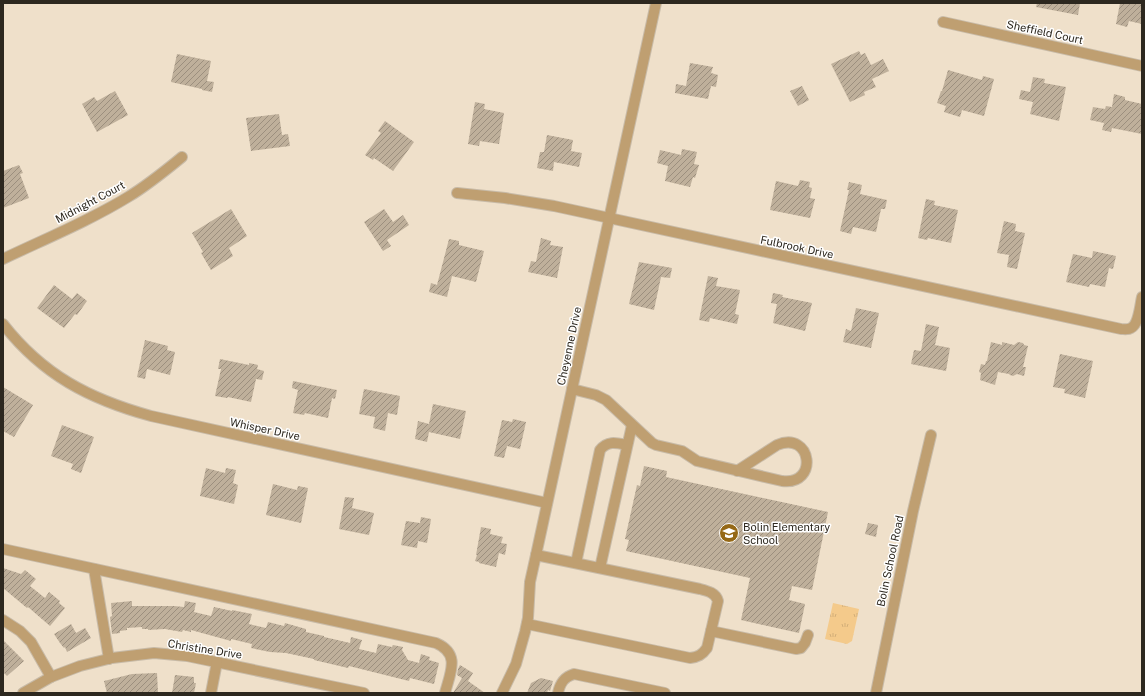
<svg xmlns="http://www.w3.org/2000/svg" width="1145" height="696" font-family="'Public Sans',sans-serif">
<defs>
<pattern id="park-tufts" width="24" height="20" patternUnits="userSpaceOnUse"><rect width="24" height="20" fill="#f4ca8b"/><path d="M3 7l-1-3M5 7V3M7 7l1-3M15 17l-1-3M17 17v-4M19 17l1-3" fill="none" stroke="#d2ae78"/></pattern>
<pattern id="building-hatch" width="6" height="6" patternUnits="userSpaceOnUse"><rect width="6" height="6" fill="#bfb09b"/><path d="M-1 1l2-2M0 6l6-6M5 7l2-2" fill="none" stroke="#9c8f7e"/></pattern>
</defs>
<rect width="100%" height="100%" fill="#efe0ca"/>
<!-- park -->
<path fill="url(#park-tufts)" d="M833 603 859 609 852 641 847 644 825 639Z"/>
<!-- building -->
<g fill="url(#building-hatch)">
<path d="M1037 3H1080L1078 15 1036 7Z"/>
<path d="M1120 3H1142V24L1129 21 1127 27 1116 24Z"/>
<path d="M859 51 861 55 865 53 871 65 883 59 889 71 872 79 876 87 864 92 865 95 850 102 831 64Z"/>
<path d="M177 54 211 61 207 81 214 82 212 92 202 90V89L171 82Z"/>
<path d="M690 63 713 67 711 73 718 75 716 87 711 86 708 99 675 93 676 84 686 86Z"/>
<path d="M948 70 982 80 983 76 994 79 984 116 962 110 960 117 944 112 946 106 937 103 941 91H942Z"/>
<path d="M1033 77 1045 79 1044 83 1066 87 1059 121 1030 114 1033 102 1019 99 1021 90 1030 92Z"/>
<path d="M802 86 809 100 798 106 790 91Z"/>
<path d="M115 91 128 115 97 132 82 104 94 97 97 101Z"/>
<path d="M1114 94 1125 97V100L1142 104V134L1112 128 1111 132 1102 130 1104 123 1090 120 1093 107 1105 109 1106 106 1112 107Z"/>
<path d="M475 102 485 104 484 109 504 113 499 144 480 141 479 146 468 144Z"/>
<path d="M279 114 282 135 288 134 290 146 251 151 246 118Z"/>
<path d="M385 121 414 142 393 171 374 158 373 160 365 155 381 133 378 131Z"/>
<path d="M547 135 573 140 571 151 582 153 579 167 554 162 553 171 537 168 540 152H544Z"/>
<path d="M682 149 697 152 694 164 699 165 695 178 693 177 690 187 665 181 668 166 657 163 660 150 681 155Z"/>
<path d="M19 165 23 173 20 174 29 198 3 208V171Z"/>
<path d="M800 180 810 182 809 187 812 188 810 198 815 199 810 218 770 210 776 181 798 186Z"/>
<path d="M849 182 862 185 860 194 887 200 885 209H881L876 232 853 227 851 234 840 231 849 190H847Z"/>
<path d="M926 199 935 201 934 205 958 210 951 243 928 238 927 240 918 238Z"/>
<path d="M231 209 247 236 229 248 233 256 211 270 201 253 203 252 192 233Z"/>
<path d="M384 209 393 222 403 215 409 225 387 240 391 246 383 251 364 222Z"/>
<path d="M1004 221 1016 224 1015 231 1025 233 1017 269 1007 267 1009 255 997 253Z"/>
<path d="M541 238 551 241 550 245 563 247 557 278 528 272 531 261 536 262Z"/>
<path d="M449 239 459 241V245L484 251 476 282 452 276 447 297 429 292 431 283 437 285Z"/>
<path d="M1093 251 1116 256 1113 269 1109 268 1105 287 1090 284 1089 287 1066 282 1073 254 1092 258Z"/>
<path d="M639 262 672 268 670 278 661 277 654 310 629 304Z"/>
<path d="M708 276 718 278 716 286 740 290 735 314 739 315 737 324 710 318 709 322 699 320Z"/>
<path d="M54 285 72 299 77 293 87 301 77 315 75 314 64 328 37 308Z"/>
<path d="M773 293 783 295 782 297 812 303 805 331 773 323 777 304 771 303Z"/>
<path d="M856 308 879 313 871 348 843 342 846 329 851 331Z"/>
<path d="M926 324 939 327 935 345 950 348 946 371 911 364 914 350 921 351Z"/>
<path d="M145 340 168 346 167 350 175 352 170 375 147 369 145 379 137 377Z"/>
<path d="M991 342 1002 345V342L1014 345 1018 342 1023 343 1024 345 1028 346 1023 367H1026L1024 376 1017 374 1013 376 1010 375 1009 374 998 372 995 385 980 380 981 373 979 372 981 364 985 365 986 361H987Z"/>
<path d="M1060 354 1093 361 1085 398 1064 393 1065 389 1053 387Z"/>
<path d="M220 359 249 365V363L258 365 257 369 264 371 262 380 256 379 251 402 228 397 227 398 215 396 221 369H218Z"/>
<path d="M293 381 337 390 335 399 332 398 328 418 305 413 304 415 293 413 298 390 292 388Z"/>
<path d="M3 387 33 405 14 437 3 431Z"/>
<path d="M364 389 400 396 397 415 388 413 385 431 373 428 375 417 359 414Z"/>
<path d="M433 404 466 411 460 439 429 432 427 442 415 439 418 421 429 424Z"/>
<path d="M513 419 526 422 520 449 507 446 504 458 494 456 502 420 512 422Z"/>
<path d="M62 425 94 437 81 473 71 469 73 464 51 456Z"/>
<path d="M644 466 667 471 666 477 828 512 812 590 792 586 789 600 805 604 799 633 741 620 750 578 626 551 629 540 625 539 637 485 640 486Z"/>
<path d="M206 468 225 473 226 468 236 470 233 483 238 485 234 504 200 496Z"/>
<path d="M273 484 297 490 298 486 308 488 301 523 266 515Z"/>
<path d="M345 497 354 498 352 508 374 513 369 535 339 529Z"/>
<path d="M421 517 431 519 427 543 418 541 417 548 401 545 406 521 420 523Z"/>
<path d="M868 523 878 525 876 537 865 534Z"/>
<path d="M481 527 491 529 490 534 503 537 501 543 507 544 505 555 499 553 496 567 479 563V562L475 561 477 555H476Z"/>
<path d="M3 568 21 574 25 570 36 579 30 586 45 598 49 592 60 601 59 603 65 608 50 626 28 607 27 608 3 588Z"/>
<path d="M132 601V606H174L184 607 185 601 196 603 194 612 211 616 214 607 232 611V610L252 614 249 624 266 628 268 622 284 626 285 623 306 629V632L324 636V637L333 639 350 643 351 637 362 640 359 649 376 653 378 644 392 647 393 645 403 647 402 650 408 660 419 663 421 654 430 657 429 660 439 663 434 684 410 678 409 681 349 666 348 668 314 660V659L286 653 270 652 251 648 252 644 231 639V641L191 630V632L183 630 182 632 165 629 148 630V629H142V627L127 628V630L120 631V633L112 634 110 617 112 616 111 603Z"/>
<path d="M71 624 76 633 85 628 91 638 67 652 65 647 64 648 60 643 54 634Z"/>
<path d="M3 640 24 661 7 676 3 672Z"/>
<path d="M460 665 473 673 468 681 485 693H453L462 678 457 675 458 669Z"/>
<path d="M157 673 158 693H107L104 681 132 674Z"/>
<path d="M175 675 194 677V683H196L194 693H172Z"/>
<path d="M541 678 553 681 550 691 548 690 547 693H527L531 683Z"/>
</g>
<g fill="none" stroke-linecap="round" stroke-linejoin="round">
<!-- minor casing -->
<g stroke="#c8bba8" stroke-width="12">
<g id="minor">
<path d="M943 22 1142 66"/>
<path d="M457 193 505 198 554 206 1121 329C1124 329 1128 330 1131 328 1139 324 1140 305 1142 297"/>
<path d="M3 259C45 239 89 221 128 197 148 185 165 171 182 157"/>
<path d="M3 324C43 375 89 399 151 416L547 503"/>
<path d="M572 389 596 395 606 400 652 443 656 445 682 451 697 461 782 481C819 486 812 430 777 445L737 471"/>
<path d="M3 549 436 643C461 654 450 673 445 693"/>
<path d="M576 563 600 450C608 440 617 443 627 445"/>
<path d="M600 568 632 425"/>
<path d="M94 569 109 659"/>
<path d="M3 620 20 631 31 642 51 677"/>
<path d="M527 624 690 658C698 657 702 655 707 648L718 601C716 593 708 591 700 589L536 555"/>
<path d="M711 631 796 649 801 648 805 643 808 635"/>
<path d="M23 693 51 677 80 666 112 658 154 653 187 656 364 693"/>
<path d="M211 693 217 662"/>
<path d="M502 693 516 664 525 632 528 618 530 582 536 555 656 3"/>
<path d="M558 693C560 683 564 677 574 674L665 693"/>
<path d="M876 693 913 511 931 435"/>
</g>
</g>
<!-- minor -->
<use href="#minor" stroke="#bf9f71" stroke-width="10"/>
</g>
<!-- icons -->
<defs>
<g id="school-disc" transform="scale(1)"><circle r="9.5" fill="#956816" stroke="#fff"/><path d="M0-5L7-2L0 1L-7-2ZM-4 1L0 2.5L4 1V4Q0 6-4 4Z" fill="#fff"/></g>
</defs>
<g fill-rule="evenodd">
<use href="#school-disc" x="729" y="533"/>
</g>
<g text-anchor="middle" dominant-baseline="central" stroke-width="3" stroke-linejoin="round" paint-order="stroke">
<!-- street labels -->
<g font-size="11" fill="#2d281f" stroke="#fff">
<text transform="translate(1045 32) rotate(12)">Sheffield Court</text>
<text transform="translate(90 202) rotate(-28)">Midnight Court</text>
<text transform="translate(797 247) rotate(12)">Fulbrook Drive</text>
<text transform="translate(569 346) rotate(-78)">Cheyenne Drive</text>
<text transform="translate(265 429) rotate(12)">Whisper Drive</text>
<text transform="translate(890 561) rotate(-78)">Bolin School Road</text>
<text transform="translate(205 649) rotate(9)">Christine Drive</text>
</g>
<!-- poi labels -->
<g font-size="11" fill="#2d281f" stroke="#fff" text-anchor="start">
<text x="743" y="527">Bolin Elementary<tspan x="743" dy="13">School</tspan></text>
</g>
</g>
<!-- border -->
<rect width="1145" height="696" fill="none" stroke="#2d281f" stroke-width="8"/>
</svg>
